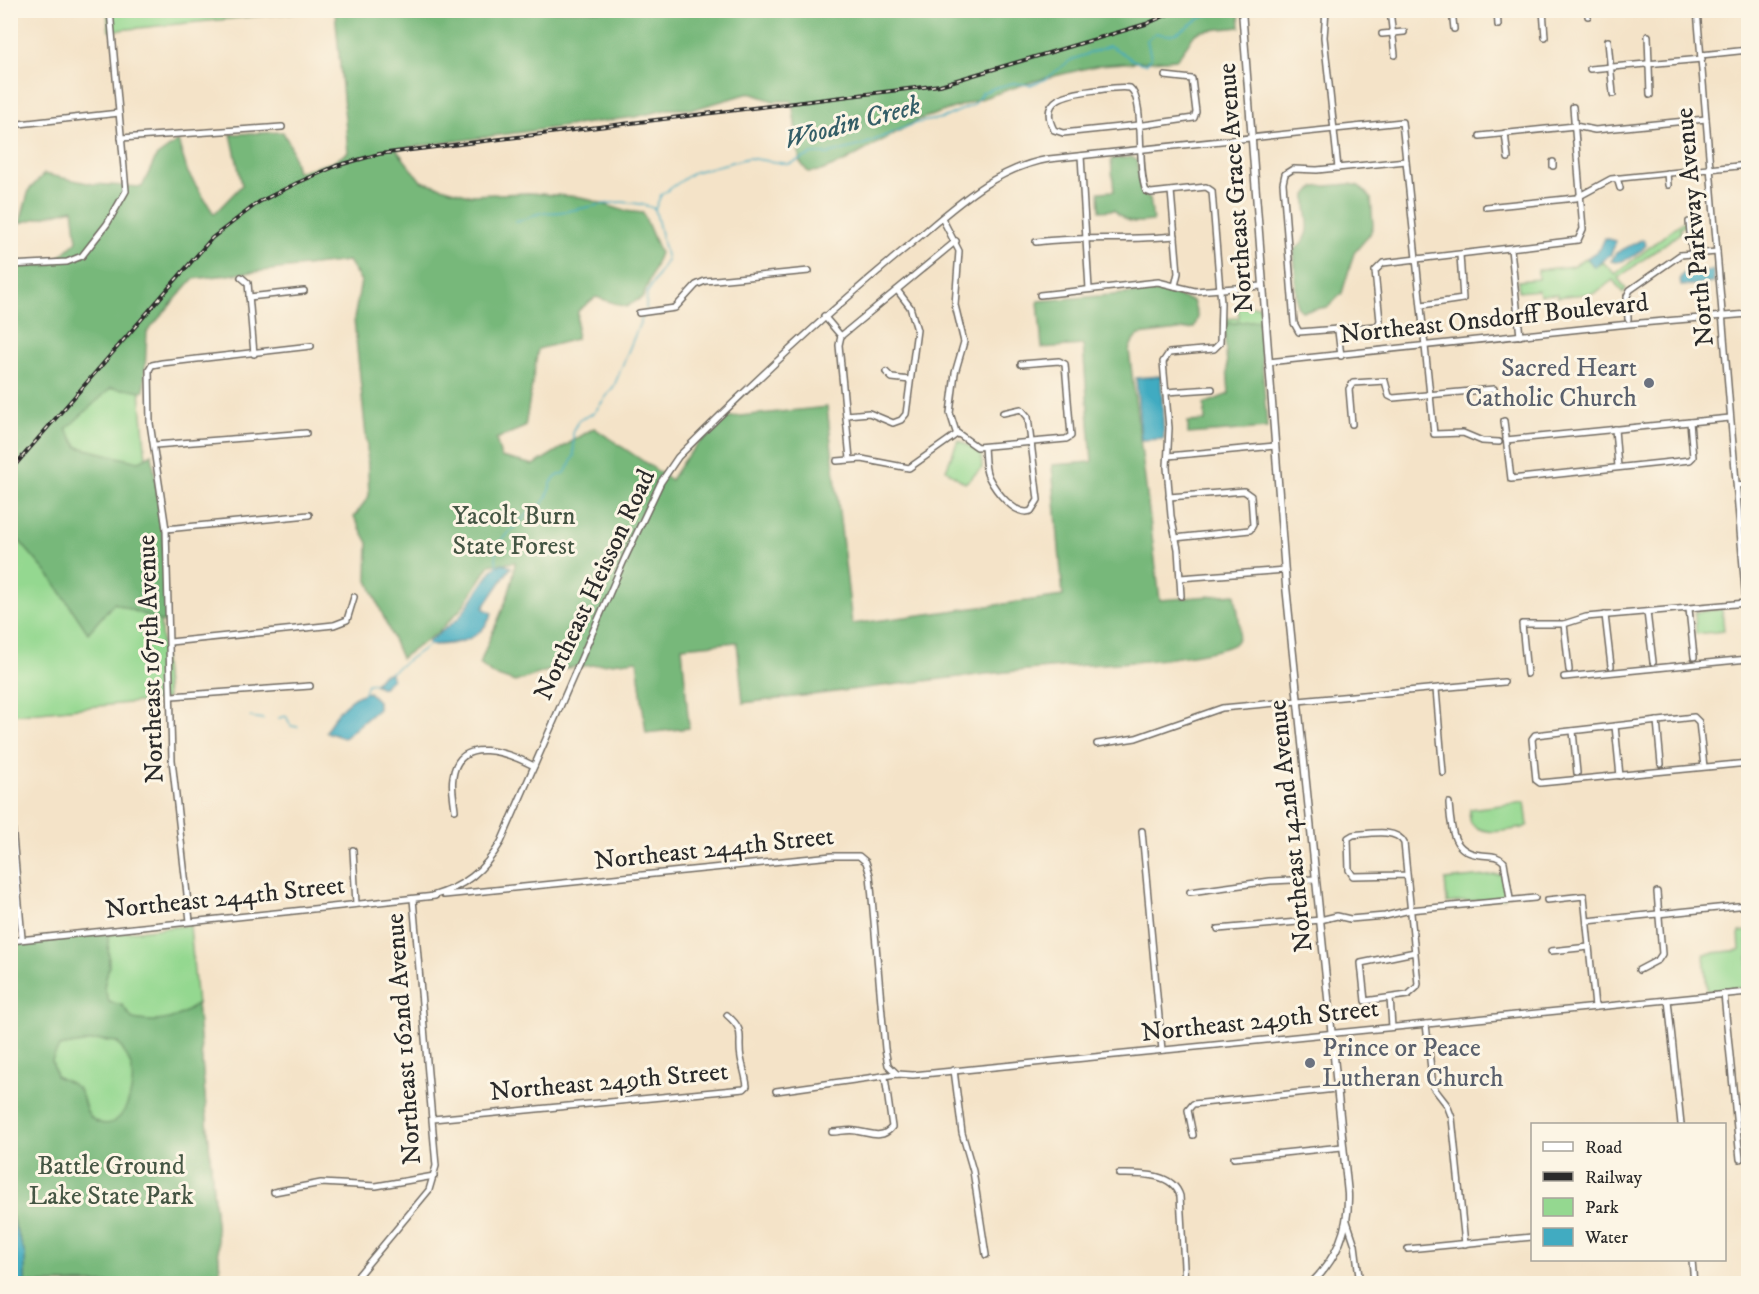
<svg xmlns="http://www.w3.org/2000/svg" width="1759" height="1294" font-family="'IM FELL DW Pica',serif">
<rect width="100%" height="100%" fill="#fcf5e5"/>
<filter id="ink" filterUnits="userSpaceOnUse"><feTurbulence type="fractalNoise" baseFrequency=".0167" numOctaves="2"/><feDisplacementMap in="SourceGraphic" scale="12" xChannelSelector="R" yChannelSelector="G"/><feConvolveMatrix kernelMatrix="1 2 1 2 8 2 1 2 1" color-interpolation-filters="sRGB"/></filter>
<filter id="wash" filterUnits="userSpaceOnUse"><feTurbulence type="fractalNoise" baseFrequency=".008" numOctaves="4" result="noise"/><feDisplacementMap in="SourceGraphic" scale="24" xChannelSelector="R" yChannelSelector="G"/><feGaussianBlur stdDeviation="1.35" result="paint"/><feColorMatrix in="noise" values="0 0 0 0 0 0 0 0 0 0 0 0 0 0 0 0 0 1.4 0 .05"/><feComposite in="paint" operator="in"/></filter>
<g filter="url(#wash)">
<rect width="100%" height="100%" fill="#f4e3c8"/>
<!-- green -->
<g fill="#94d890" stroke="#60825e" stroke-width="1.5">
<path d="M107 10 308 11 109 31Z"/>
<path d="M1682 222H1686V226L1680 228V233L1618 278 1626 289 1623 293 1613 280 1595 293 1557 297V294L1540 295 1539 290 1519 292 1518 281 1538 279V270L1573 266 1587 258 1595 267 1603 262 1615 274Z"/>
<path d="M128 254 167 699 11 715V266Z"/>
<path d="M1260 306 1262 321 1223 324V319L1239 318 1238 307Z"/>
<path d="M958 440 981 452 982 468 965 483 946 470Z"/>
<path d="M1722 609 1724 631 1696 634 1695 612Z"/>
<path d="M1525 802 1528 825 1523 828C1505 830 1480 838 1469 820L1470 809Z"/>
<path d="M1505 874V898L1447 903 1445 880Z"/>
<path d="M190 925 221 1283 11 1284V945Z"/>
<path d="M1748 931V987L1707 991 1704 954 1740 950 1739 932Z"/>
</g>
<!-- forest -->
<g fill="#77b87a" stroke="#517252" stroke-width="1.5" fill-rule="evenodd">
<path d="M923 10 932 14 981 10 1239 11 1240 27 1201 31 1195 34 1177 59 1100 65 1034 81 918 120 846 161 821 171 808 172 800 162 792 101H773L750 93 694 109H669L635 117 396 149 421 181 469 195 529 193 581 197 625 211 643 213 660 253 643 297 626 307 596 297 578 311 576 339 538 349 525 427 496 439 501 457 534 465 594 428 671 480 684 460 721 418 827 407 852 624 1063 596 1052 465 1092 462 1083 345 1042 348 1038 301 1160 291 1193 301 1198 317 1194 328 1139 335 1133 341 1129 350 1160 600 1235 594C1236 607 1245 633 1235 643 1225 653 1150 661 1133 662 1002 669 873 688 743 703L737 642 682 647 689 728 646 733 637 660 550 670 515 682 492 674 480 664C491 630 513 597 515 562L490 565 461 609 437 633 401 658 367 578 368 543 354 517 369 496 367 446 354 319 361 281 348 261 193 279 147 332 144 391 111 388 66 429 78 447 138 462 152 454 163 536 167 624 114 603 88 633 52 579 11 531 10 268 51 265 77 241 73 209 20 223 29 190 44 174 93 184 142 187 156 157 178 141 188 173 214 214 242 185 231 134 283 132 291 147 297 172 333 162 348 152 335 11Z"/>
<path d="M1132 157 1137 161 1141 193 1150 198 1153 221C1135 223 1127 224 1114 210L1100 211 1099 192 1114 191 1111 159Z"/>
<path d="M1350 184 1359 186 1371 198 1373 226 1370 234 1354 253 1342 293 1328 307 1302 311 1297 307 1294 250C1318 231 1304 222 1306 195L1315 187Z"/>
<path d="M1259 320 1267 428 1188 434V422L1205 421 1204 404 1229 394 1224 324Z"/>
<path d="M108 933 109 966 104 987 109 1002 122 1005 133 1019C157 1024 179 1020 197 1003L221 1283H25V1254L11 1214V945ZM99 1040 117 1042C124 1051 131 1061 132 1072 135 1091 122 1137 94 1120 84 1113 85 1100 80 1091 76 1084 63 1080 56 1076L52 1060 59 1047Z"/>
</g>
<!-- water -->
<g fill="#41abc1" stroke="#366b76" stroke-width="1.5">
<path d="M1605 238 1616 241 1611 254 1594 267 1587 258 1600 249Z"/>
<path d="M1643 239 1646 245C1639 254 1622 265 1611 261L1616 253Z"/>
<path d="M1713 270 1714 283 1681 286 1680 278 1684 273Z"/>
<path d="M1161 376 1164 439 1141 440 1136 378Z"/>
<path d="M502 563 511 567 483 608 492 613C482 641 456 645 429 645L428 642 459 618 492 570Z"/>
<path d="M391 672 392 679 382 688 374 684 382 675Z"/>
<path d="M369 692 378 701V709L344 738 326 732C334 714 350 695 369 692Z"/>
<path d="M10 1214 25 1254V1283H11Z"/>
</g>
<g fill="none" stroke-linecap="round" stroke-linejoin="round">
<!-- stream -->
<g stroke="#41abc1" stroke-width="1.5">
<path d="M515 221C525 220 532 215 541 213 547 212 554 213 560 212 594 208 622 194 655 209"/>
<path d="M646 309 647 293 667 260 655 209 661 195 694 172 748 158 789 164 813 154H829L865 144 916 123 943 118 973 105 982 93 994 88 1013 83 1030 85 1044 80 1071 60 1109 46C1123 51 1132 63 1146 64L1151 58 1147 40 1156 33C1178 40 1185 25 1203 17 1213 12 1227 13 1237 13"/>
<path d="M497 568 495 546 530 512 539 511C540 504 546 500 548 494 551 482 552 477 565 473L574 456 573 430 579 420 594 413 614 386 644 313"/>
<path d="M390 673 430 644"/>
<path d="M363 695 367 684 375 683"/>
<path d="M250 717 263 719"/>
<path d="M279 718 286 716 291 726 298 727"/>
</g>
</g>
</g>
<g filter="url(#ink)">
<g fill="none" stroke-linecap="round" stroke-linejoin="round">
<!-- minor casing -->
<g stroke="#716b62" stroke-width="8">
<g id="minor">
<path d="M1326 10 1324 37 1338 168"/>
<path d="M1390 10 1395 55"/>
<path d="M1452 10 1454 29"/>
<path d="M1497 10 1498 25"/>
<path d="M1543 10 1545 37"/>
<path d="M1588 10V16"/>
<path d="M1697 10 1748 627"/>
<path d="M1382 34 1404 32"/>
<path d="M1648 36 1650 95"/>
<path d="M1608 41 1613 94"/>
<path d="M1701 55 1748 50"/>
<path d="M1590 69 1702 59"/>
<path d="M1165 76 1192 79 1196 112 1194 118 1144 125H1139L1063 133 1054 130C1036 96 1073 93 1096 90 1106 89 1119 86 1130 88 1146 100 1136 168 1146 191L1151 193 1206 187 1212 191 1221 303 1220 343 1214 349 1169 353 1163 362 1169 428 1167 467 1171 516 1178 549 1181 596"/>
<path d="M10 125 119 113"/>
<path d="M1505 133 1508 158"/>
<path d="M1480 136 1575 126 1595 130 1706 119"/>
<path d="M121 138 282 127"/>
<path d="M1081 156 1089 289"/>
<path d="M1406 161 1317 170 1293 169 1285 174 1283 183 1294 323 1299 332 1377 326 1380 321 1375 271 1383 263 1578 240 1583 229 1573 107"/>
<path d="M1553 162V166"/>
<path d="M1667 173 1668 185"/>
<path d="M1617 178 1620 188"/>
<path d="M1171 191 1178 273 1175 286"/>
<path d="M1486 207 1576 198 1611 179 1748 165"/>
<path d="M942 218 959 251 955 305 964 342 955 373 950 413 956 432 977 447 1066 439 1071 436 1065 364 1059 361 1021 364"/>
<path d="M1689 222 1692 254"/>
<path d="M1036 242C1083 236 1128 241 1175 236"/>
<path d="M1511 249 1520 336"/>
<path d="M10 265 67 262 82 256 107 224 126 191 110 10"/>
<path d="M241 277 248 283 254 354"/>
<path d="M1040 295 1158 282 1195 291 1262 286"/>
<path d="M249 297 304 291"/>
<path d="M1422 305 1463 299 1460 255"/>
<path d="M639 313 675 308 696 285 705 281 809 271"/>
<path d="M824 316 841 336"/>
<path d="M1628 319 1627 296 1630 290 1680 255 1717 252"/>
<path d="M1338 331 1341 356"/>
<path d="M841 336 956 241"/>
<path d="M841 336 839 345 850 459"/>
<path d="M1268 362 1629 324 1748 314"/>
<path d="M886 372 892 378 910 380"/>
<path d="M1166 392 1212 389"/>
<path d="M846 415 869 413 893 423 901 420 906 414 917 330 910 307 897 290"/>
<path d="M1504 421 1511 479 1690 460 1693 457 1690 422"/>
<path d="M1352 424 1349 389 1353 383 1385 381 1389 396 1393 398 1494 389"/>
<path d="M1615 429 1618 467"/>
<path d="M1506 440 1730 418"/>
<path d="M155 445 306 433"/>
<path d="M984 447C985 456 984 467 988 476 995 490 1015 517 1031 511L1038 500 1028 417 1021 409 1003 413"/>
<path d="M1168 456 1275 446"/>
<path d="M837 461 862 459 909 468 957 434"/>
<path d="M1737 485 1748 484"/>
<path d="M1169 497 1244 491 1251 496 1253 525 1250 530 1175 538"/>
<path d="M166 529 309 515"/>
<path d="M1180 578 1285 570"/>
<path d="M1689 609 1694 657"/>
<path d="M1647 612 1653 662"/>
<path d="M1605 615 1611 666"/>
<path d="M1564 624 1569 670"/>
<path d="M170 642 334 625 347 620 354 597"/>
<path d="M1527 674 1522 624H1564L1586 617 1746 603"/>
<path d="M1564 677 1748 659"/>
<path d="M1436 689 1443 773"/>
<path d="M172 696 310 686"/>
<path d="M1657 721 1661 764"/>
<path d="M1615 726 1620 776"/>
<path d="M1573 731 1577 773"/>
<path d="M1097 744 1136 738 1222 708 1504 682"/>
<path d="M1704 767 1699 722 1694 717 1535 735 1532 739 1536 780 1540 783 1748 763"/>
<path d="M10 802 22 938"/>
<path d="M1449 803C1451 827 1451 853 1481 855 1491 856 1497 855 1504 862L1510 899"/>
<path d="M455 810C454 799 451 788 453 777 459 734 509 753 534 766"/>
<path d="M1142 831 1162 1050"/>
<path d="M353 850 356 904"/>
<path d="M1407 875 1353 876 1349 870 1348 838 1353 835C1368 834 1396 827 1404 843L1418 984 1417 987 1408 995 1365 1001 1361 963 1415 952"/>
<path d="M1190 892 1270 881 1315 879"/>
<path d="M444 895 832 856H859L866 862 870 875 885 1049 888 1065 897 1074"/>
<path d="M432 896C464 887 484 871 501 842L625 558 661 482 678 457C752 383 827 313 907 247 951 211 991 169 1049 159L1402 122 1434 434 1463 433 1482 441 1499 442"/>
<path d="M1547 900 1584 896 1595 1007"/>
<path d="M1320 920 1337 916 1350 919 1385 916 1410 910 1535 898"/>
<path d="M190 921 172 760 166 529 150 423 149 370 152 365 162 363 311 346"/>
<path d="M1587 921 1748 905"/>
<path d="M1218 929 1321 920"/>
<path d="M10 941 435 896"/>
<path d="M1551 951 1589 947"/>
<path d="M1639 970 1658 960 1662 954 1657 892"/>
<path d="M1724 994 1740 1159"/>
<path d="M1390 998 1392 1027"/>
<path d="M1668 1000 1681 1124"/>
<path d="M1426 1024 1433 1087 1447 1105 1452 1118 1465 1244"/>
<path d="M954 1070 962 1133 973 1171 986 1255"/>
<path d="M776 1091 897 1074 913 1075 1748 992"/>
<path d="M433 1119 744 1089 747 1086C746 1077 743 1068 741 1058 737 1037 747 1032 727 1015"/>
<path d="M832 1132C840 1132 849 1129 856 1131 870 1133 882 1140 892 1127L885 1077"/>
<path d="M1193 1135 1188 1110 1193 1104 1336 1089"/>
<path d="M1234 1158 1342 1147"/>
<path d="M1119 1174C1139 1174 1173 1172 1180 1196L1185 1284"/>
<path d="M274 1192 321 1183 376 1186 434 1176"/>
<path d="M1347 1221 1355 1245 1360 1284"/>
<path d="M1408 1249 1532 1237"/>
<path d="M1692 1260 1694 1284"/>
<path d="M351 1284 429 1190 436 1166 413 899"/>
</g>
</g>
<!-- major casing -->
<g stroke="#716b62" stroke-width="9">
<path id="major" d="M1242 10 1286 586 1348 1194C1349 1230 1337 1258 1311 1284"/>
</g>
<!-- minor -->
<use href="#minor" stroke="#fff" stroke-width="5"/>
<!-- major -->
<use href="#major" stroke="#fff" stroke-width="6"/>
<!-- rail casing -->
<g stroke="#2b2b2b" stroke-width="4">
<path id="rail" d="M10 471 212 238 259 202 297 183 336 166 379 154 940 85 1146 24 1178 10"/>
</g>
<!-- rail -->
<use href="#rail" stroke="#fcf5e5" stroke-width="1.5" stroke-dasharray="4.5" stroke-linecap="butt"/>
</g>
</g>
<!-- markers -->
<g fill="#6b7280" stroke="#fcf5e5" stroke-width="2">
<circle cx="1649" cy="383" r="6"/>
<circle cx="1310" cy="1063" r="6"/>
</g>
<g text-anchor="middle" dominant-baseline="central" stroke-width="6" stroke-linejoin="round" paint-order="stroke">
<!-- street labels -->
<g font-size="26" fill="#2b2b2b" stroke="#fcf5e5">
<text transform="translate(1236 188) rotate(-94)">Northeast Grace Avenue</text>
<text transform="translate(1695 227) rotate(-95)">North Parkway Avenue</text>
<text transform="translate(1494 319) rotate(-6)">Northeast Onsdorff Boulevard</text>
<text transform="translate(595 585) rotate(-65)">Northeast Heisson Road</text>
<text transform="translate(151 659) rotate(-92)">Northeast 167th Avenue</text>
<text transform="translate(1291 826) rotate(-96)">Northeast 142nd Avenue</text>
<text transform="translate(714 849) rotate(-6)">Northeast 244th Street</text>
<text transform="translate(225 898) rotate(-6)">Northeast 244th Street</text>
<text transform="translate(1260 1021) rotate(-6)">Northeast 249th Street</text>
<text transform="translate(404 1039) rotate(-94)">Northeast 162nd Avenue</text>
<text transform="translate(609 1082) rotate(-5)">Northeast 249th Street</text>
</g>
<!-- worship labels -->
<g font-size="26" fill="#5b616d" stroke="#fcf5e5" text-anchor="end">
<text x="1637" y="368">Sacred Heart<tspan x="1637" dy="30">Catholic Church</tspan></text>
<text x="1322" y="1048" text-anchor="start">Prince or Peace<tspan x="1322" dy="30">Lutheran Church</tspan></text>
</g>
<!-- park labels -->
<g font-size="26" fill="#455644" stroke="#fcf5e5">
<text x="514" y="516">Yacolt Burn<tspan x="514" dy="30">State Forest</tspan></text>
<text x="111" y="1166">Battle Ground<tspan x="111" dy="30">Lake State Park</tspan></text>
</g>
<!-- water labels -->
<g font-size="27" font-style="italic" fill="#345e67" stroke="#fcf5e5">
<text transform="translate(852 123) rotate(-15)">Woodin Creek</text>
</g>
</g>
<!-- margin -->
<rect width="1759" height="1294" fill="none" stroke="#fcf5e5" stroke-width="36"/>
<!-- legend -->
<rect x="1531" y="1123" width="195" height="138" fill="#fcf5e5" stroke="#a8a49b" stroke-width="1.5"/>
<rect x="1543" y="1142" width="30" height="9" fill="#ffffff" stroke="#a8a49b" stroke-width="1.5"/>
<text x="1585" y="1153" font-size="18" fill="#2b2b2b">Road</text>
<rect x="1543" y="1172" width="30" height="9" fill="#2b2b2b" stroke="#a8a49b" stroke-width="1.5"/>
<text x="1585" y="1183" font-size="18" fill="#2b2b2b">Railway</text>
<rect x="1543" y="1198" width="30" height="18" fill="#94d890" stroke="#a8a49b" stroke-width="1.5"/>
<text x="1585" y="1213" font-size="18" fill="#2b2b2b">Park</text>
<rect x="1543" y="1228" width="30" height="18" fill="#41abc1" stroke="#a8a49b" stroke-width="1.5"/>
<text x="1585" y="1243" font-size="18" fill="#2b2b2b">Water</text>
</svg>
